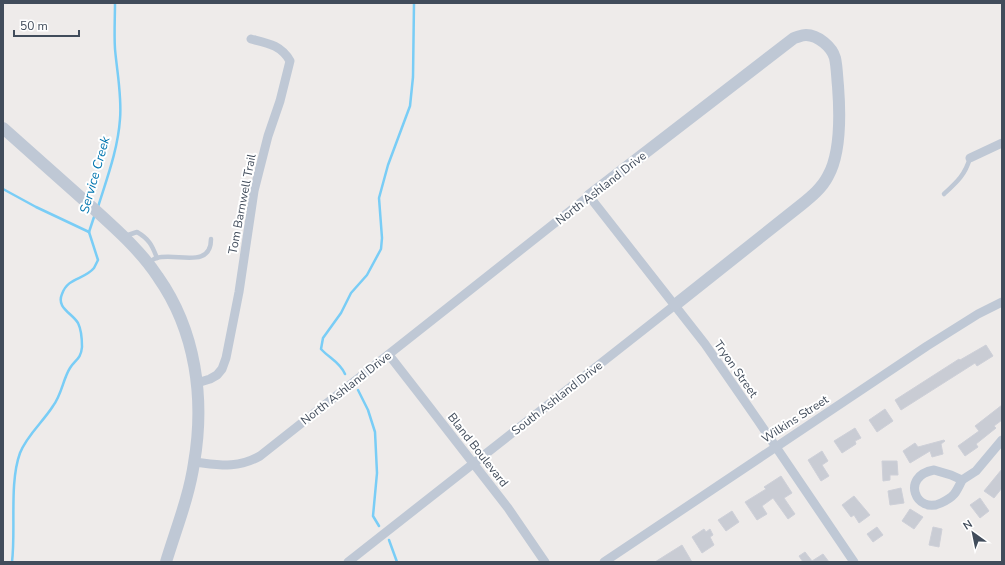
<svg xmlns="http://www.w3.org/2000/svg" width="1005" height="565" font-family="'Nunito Sans',sans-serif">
<rect width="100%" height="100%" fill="#eeebea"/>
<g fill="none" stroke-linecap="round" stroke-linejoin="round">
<!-- stream -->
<g stroke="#79cdf6" stroke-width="2.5">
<path d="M3 189 36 207 89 232"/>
<path d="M98 207C107 178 118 149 120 119 122 96 117 72 115 49 114 34 115 18 115 3"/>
<path d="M89 232 95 214"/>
<path d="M345 374C340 362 329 358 321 349L323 338 341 313 351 293 367 275 381 249 382 238 379 198 388 165 410 106 413 77 414 3"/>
<path d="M358 390 368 410 375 432 377 473 373 516 379 526"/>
<path d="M389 540 397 562"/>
<path d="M12 562C16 530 9 483 20 453 27 435 43 422 53 406 62 394 63 379 70 368 75 360 81 359 82 347 82 341 81 329 78 323 72 313 56 308 62 294 68 277 84 280 94 268 95 266 97 262 98 260L89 232"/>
</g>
</g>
<!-- building -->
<g fill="#c9ccd4" stroke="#ced0d8">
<path d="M986 345 993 356 977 366 975 363 901 410 895 400 959 359 960 360Z"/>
<path d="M1002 405V420L994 426 996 428 976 444 978 447 965 456 958 446 979 431 975 426Z"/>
<path d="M885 409 893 421 877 432 869 420Z"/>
<path d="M855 428 861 438 855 441 856 444 842 453 834 441Z"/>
<path d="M944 440 945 441 941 444 943 454 932 457 930 451 910 463 903 451 915 443 918 447Z"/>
<path d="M822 451 828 461 822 465 829 476 821 481 808 460Z"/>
<path d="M882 461H897L898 475H890V480L883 481Z"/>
<path d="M1002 469V488L994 498 984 491Z"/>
<path d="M781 476 792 493 784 498 795 514 788 519 773 498 762 506 767 514 757 520 745 502 766 489 764 487Z"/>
<path d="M901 488 904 503 890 505 888 491Z"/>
<path d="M854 496 870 515 859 523 854 515 851 517 842 505Z"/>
<path d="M980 498 989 511 980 518 970 505Z"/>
<path d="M910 509 923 517 914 529 902 521Z"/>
<path d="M732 511 739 522 726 531 718 520Z"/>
<path d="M877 527 883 535 873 542 867 534Z"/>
<path d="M933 527 942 529 939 547 929 545Z"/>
<path d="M704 529 706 532 710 529 713 535 710 537 714 545 702 553 692 537Z"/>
<path d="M682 545 692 562H655L666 555Z"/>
<path d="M805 552 812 561 823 554 829 562H803L799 556Z"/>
</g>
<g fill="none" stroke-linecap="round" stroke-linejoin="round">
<!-- service -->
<g stroke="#bfc8d5" stroke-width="4.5">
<path d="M944 194C957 182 965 175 970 158"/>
<path d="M125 236 137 232C149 239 152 245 157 258"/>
<path d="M149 262C152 261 154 258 157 258 175 252 211 270 211 239"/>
</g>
<!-- minor -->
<g stroke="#bfc8d5" stroke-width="9">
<path d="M970 158 1002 143"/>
<path d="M389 355 508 508 545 562"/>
<path d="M197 383 210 379 217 375 222 369 226 358 239 292 254 191 268 136 280 101 290 61C281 45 267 43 251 39"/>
<path d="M195 462C220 465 237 469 260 456L589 196 705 344 759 422 854 562"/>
<path d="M934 470 951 475 962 480C956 493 954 497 941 503 916 515 900 476 934 470Z"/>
<path d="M962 480 976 471 1002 440"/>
<path d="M348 562 675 305"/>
<path d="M604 562 927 346 978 314 1002 302"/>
</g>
<!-- tertiary -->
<g stroke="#bfc8d5" stroke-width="12">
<path d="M3 128C33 155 64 182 94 209 117 230 141 251 158 277 196 331 205 399 194 463 189 497 176 529 166 562"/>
<path d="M589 196 794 38C798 37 802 35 806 35 818 35 832 47 835 58 837 67 837 77 838 86 840 112 841 153 828 176 822 188 811 197 801 205L675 305"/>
</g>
</g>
<g text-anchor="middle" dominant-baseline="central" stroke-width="4" stroke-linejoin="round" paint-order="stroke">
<!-- street labels -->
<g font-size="12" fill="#414c5b" stroke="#fff">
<text transform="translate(601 188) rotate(-38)">North Ashland Drive</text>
<text transform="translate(242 204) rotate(-79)">Tom Barnwell Trail</text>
<text transform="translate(736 369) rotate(55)">Tryon Street</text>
<text transform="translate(346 388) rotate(-38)">North Ashland Drive</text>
<text transform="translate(557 398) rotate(-38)">South Ashland Drive</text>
<text transform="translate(795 419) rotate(-33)">Wilkins Street</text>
<text transform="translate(478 450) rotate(52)">Bland Boulevard</text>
</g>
<!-- water labels -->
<g font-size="13" font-style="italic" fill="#0075af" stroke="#fff">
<text transform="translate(95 175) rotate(-74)">Service Creek</text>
</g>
</g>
<!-- border -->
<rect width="1005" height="565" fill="none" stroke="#414c5b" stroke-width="8"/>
<!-- north arrow -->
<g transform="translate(973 533) rotate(327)" stroke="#ffffff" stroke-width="3" paint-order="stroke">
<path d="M0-3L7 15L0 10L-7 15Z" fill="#414c5b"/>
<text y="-6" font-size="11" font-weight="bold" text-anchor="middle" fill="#414c5b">N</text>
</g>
<!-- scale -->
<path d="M14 30v6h65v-6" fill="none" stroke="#414c5b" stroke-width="2"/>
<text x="20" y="30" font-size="12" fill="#414c5b" stroke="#ffffff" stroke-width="3" paint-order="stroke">50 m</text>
</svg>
